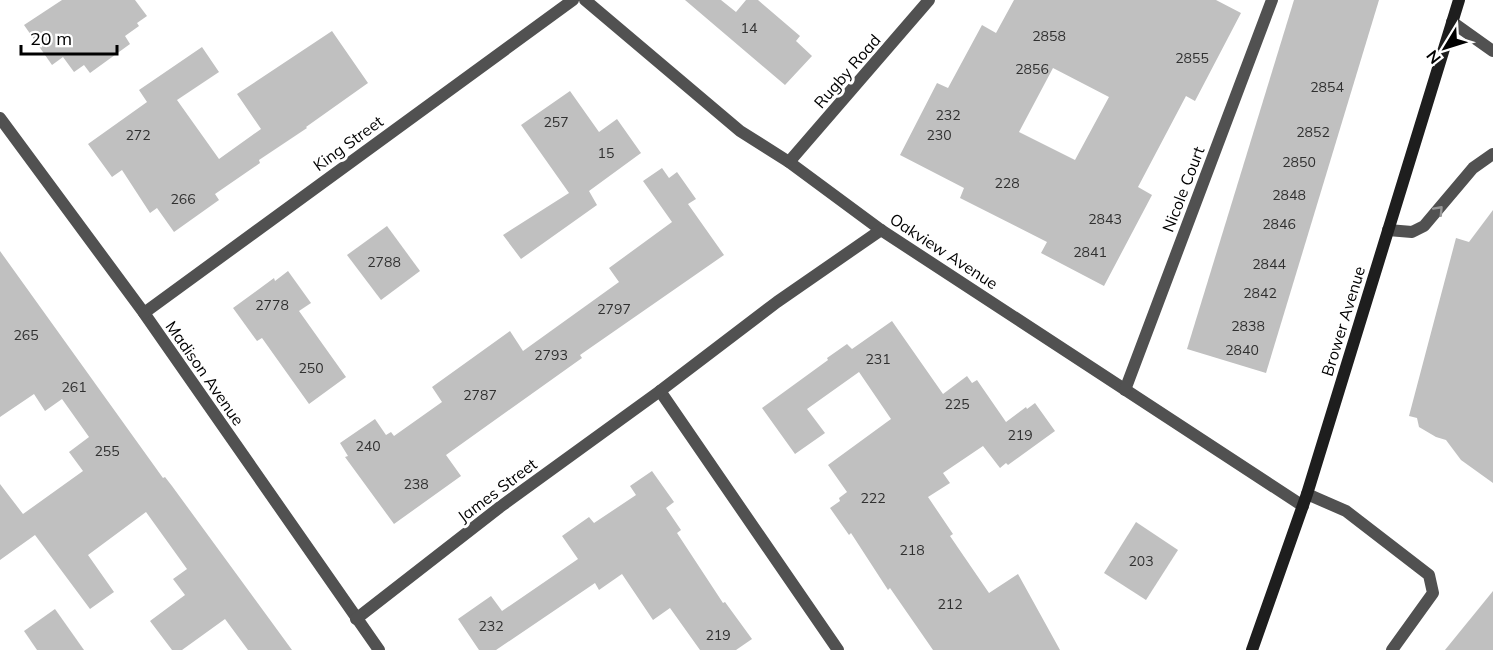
<svg xmlns="http://www.w3.org/2000/svg" width="1493" height="650" font-family="Mulish,sans-serif">
<rect width="100%" height="100%" fill="#fff"/>
<!-- building -->
<g fill="#c0c0c0" fill-rule="evenodd">
<path d="M62 0H135L147 16 137 23 139 26 125 36 130 44 90 73 84 65 74 72 63 57 52 65 24 25Z"/>
<path d="M685 0H721L736 12 746 0H758L800 36 796 41 812 56 785 85Z"/>
<path d="M1014 0H1216L1241 13 1195 101 1186 96 1138 187 1152 195 1104 286 1041 253 1047 242 960 198 964 188 900 155 937 83 948 88 982 25 996 33ZM1053 68 1109 97 1075 160 1019 132Z"/>
<path d="M1294 0H1379L1266 373 1187 349Z"/>
<path d="M332 31 368 83 306 127 307 128 259 160 260 163 215 194 219 200 174 232 157 208 150 213 122 170 112 177 88 144 147 102 139 90 202 47 219 72 177 100 219 159 261 129 237 94Z"/>
<path d="M570 91 599 132 617 119 641 153 589 191 597 205 521 259 503 235 569 193 521 125Z"/>
<path d="M662 168 669 178 677 172 696 199 688 204 724 255 580 355 582 358 446 455 461 476 394 524 345 457 348 456 340 443 375 419 386 435 391 432 394 436 442 402 432 387 510 331 523 351 619 282 609 268 672 222 643 181Z"/>
<path d="M1493 210V483L1461 460 1446 440 1436 437 1419 427 1417 418 1409 416 1456 238 1469 242Z"/>
<path d="M387 226 420 271 381 300 347 255Z"/>
<path d="M0 251 163 478 165 477 172 486 292 650H248L225 619 182 650H172L150 621 185 595 173 579 187 569 146 512 88 555 114 592 90 609 35 535 0 560V484L23 514 83 471 69 452 89 437 62 399 45 411 34 394 0 417Z"/>
<path d="M288 271 311 303 299 311 346 377 309 404 262 338 257 341 233 308 274 278 275 281Z"/>
<path d="M892 321 943 394 967 376 972 383 977 380 1006 422 1026 407 1027 409 1035 403 1055 431 1008 465 1006 463 1000 468 983 446 943 473 950 483 928 497 953 534 950 536 989 593 1018 574 1060 650H933L890 588 888 590 851 533 849 535 830 508 840 501 839 498 847 492 828 465 891 419 859 372 807 409 825 433 795 454 762 408 828 360 827 358 847 344 852 349Z"/>
<path d="M652 471 674 502 666 508 681 530 677 533 723 603 725 602 752 639 736 650H700L670 608 653 620 622 574 599 590 595 583 496 650H479L458 619 491 596 502 611 578 559 562 536 589 517 594 523 636 495 630 486Z"/>
<path d="M1136 522 1178 550 1146 600 1104 573Z"/>
<path d="M1493 591V650H1445Z"/>
<path d="M55 609 84 650H37L24 631Z"/>
</g>
<g fill="none" stroke-linecap="round" stroke-linejoin="round">
<!-- lane -->
<g stroke="#515151" stroke-width="12">
<path d="M1452 22 1493 51"/>
<path d="M1388 230 1412 232 1424 226 1473 168 1493 154"/>
<path d="M1307 494 1346 511 1429 575 1433 593 1392 650"/>
</g>
<!-- street -->
<g stroke="#515151" stroke-width="12">
<path d="M585 0 740 131 789 162 881 230 1303 506"/>
<path d="M0 118 144 313 379 650"/>
<path d="M789 162 929 0"/>
<path d="M144 313 573 0"/>
<path d="M1125 390 1272 0"/>
<path d="M660 391 838 650"/>
<path d="M356 619 500 507 660 391 777 302 881 230"/>
</g>
<!-- secondary -->
<path stroke="#1e1e1e" stroke-width="12" d="M1252 650 1307 494 1459 0"/>
</g>
<!-- one-way arrows -->
<defs><path id="oneway-chevron" d="M-2-3.5L2.5 0L-2 3.5" fill="none" stroke-width="1.6" stroke-linecap="round" stroke-linejoin="round" transform="scale(1.5)"/></defs>
<use stroke="#979797" href="#oneway-chevron" transform="translate(1439 210) rotate(-47)"/>
<g text-anchor="middle" dominant-baseline="central" stroke-width="6" stroke-linejoin="round" paint-order="stroke">
<!-- number labels -->
<g font-size="14" fill="#303030">
<text x="749" y="28">14</text>
<text x="1049" y="36">2858</text>
<text x="1192" y="58">2855</text>
<text x="1032" y="69">2856</text>
<text x="1327" y="87">2854</text>
<text x="948" y="115">232</text>
<text x="556" y="122">257</text>
<text x="1313" y="132">2852</text>
<text x="138" y="135">272</text>
<text x="939" y="135">230</text>
<text x="606" y="153">15</text>
<text x="1299" y="162">2850</text>
<text x="1007" y="183">228</text>
<text x="1289" y="195">2848</text>
<text x="183" y="199">266</text>
<text x="1105" y="219">2843</text>
<text x="1279" y="224">2846</text>
<text x="1090" y="252">2841</text>
<text x="384" y="262">2788</text>
<text x="1269" y="264">2844</text>
<text x="1260" y="293">2842</text>
<text x="272" y="305">2778</text>
<text x="614" y="309">2797</text>
<text x="1248" y="326">2838</text>
<text x="26" y="335">265</text>
<text x="1242" y="350">2840</text>
<text x="551" y="355">2793</text>
<text x="878" y="359">231</text>
<text x="311" y="368">250</text>
<text x="74" y="387">261</text>
<text x="480" y="395">2787</text>
<text x="957" y="404">225</text>
<text x="1020" y="435">219</text>
<text x="368" y="446">240</text>
<text x="107" y="451">255</text>
<text x="416" y="484">238</text>
<text x="873" y="498">222</text>
<text x="912" y="550">218</text>
<text x="1141" y="561">203</text>
<text x="950" y="604">212</text>
<text x="491" y="626">232</text>
<text x="718" y="635">219</text>
</g>
<!-- street labels -->
<g font-size="16" fill="#000" stroke="#fff">
<text transform="translate(847 71) rotate(-49)">Rugby Road</text>
<text transform="translate(348 143) rotate(-36)">King Street</text>
<text transform="translate(1183 189) rotate(-69)">Nicole Court</text>
<text transform="translate(944 251) rotate(33)">Oakview Avenue</text>
<text transform="translate(1343 321) rotate(-73)">Brower Avenue</text>
<text transform="translate(205 373) rotate(55)">Madison Avenue</text>
<text transform="translate(497 490) rotate(-37)">James Street</text>
</g>
</g>
<!-- north arrow -->
<g transform="translate(1445 48) rotate(232)" stroke="#ffffff" stroke-width="4.5" paint-order="stroke">
<path d="M0-4.5L10 22L0 15L-10 22Z" fill="#000000"/>
<text y="-9" font-size="16" font-weight="bold" text-anchor="middle" fill="#000000">N</text>
</g>
<!-- scale -->
<path d="M21 45v9h96v-9" fill="none" stroke="#000000" stroke-width="3"/>
<text x="30" y="45" font-size="18" fill="#000000" stroke="#ffffff" stroke-width="4.5" paint-order="stroke">20 m</text>
</svg>
